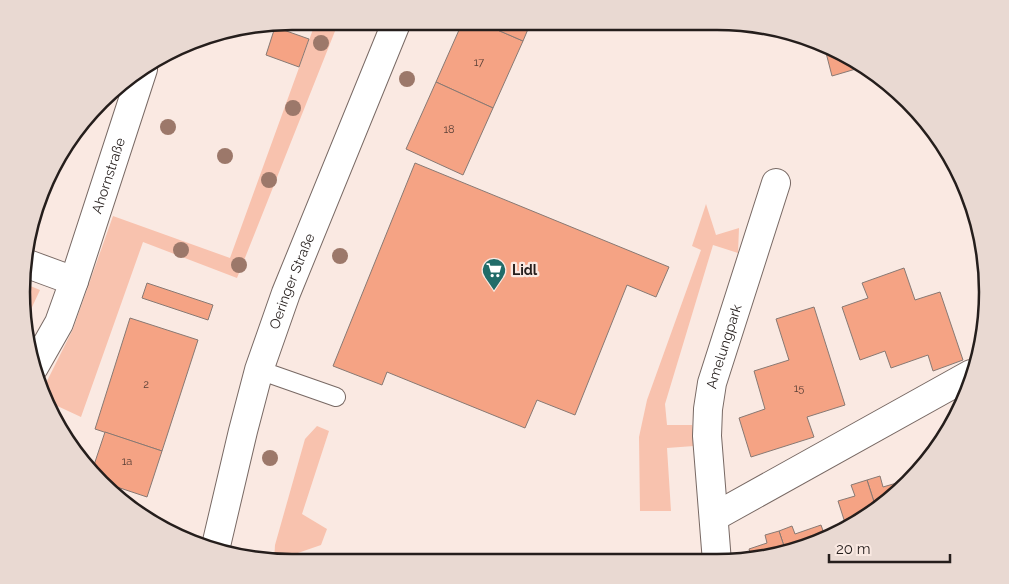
<svg xmlns="http://www.w3.org/2000/svg" width="1009" height="584" font-family="Raleway,sans-serif">
<rect width="100%" height="100%" fill="#fae9e2"/>
<!-- green -->
<g fill="#f8c2ae">
<path d="M316 21H339L237 278 143 242 81 417 53 404 42 391 73 329 113 216 230 258Z"/>
<path d="M706 204 716 235 739 228 738 253 713 245 665 404 667 425H692L694 446 667 448 671 511H640L639 437 647 400 701 250 692 246Z"/>
<path d="M23 283 40 290 26 320 21 292Z"/>
<path d="M317 426 329 431 302 514 327 529 321 545 292 555 293 562H274L275 545 305 439Z"/>
</g>
<!-- building -->
<g fill="#f5a384" stroke="#887973">
<path d="M463 21 479 22 523 41 493 108 436 82Z"/>
<path d="M479 22H531L523 41Z"/>
<path d="M275 27 309 39 299 67 266 55Z"/>
<path d="M824 45 866 66 832 76Z"/>
<path d="M436 82 493 108 463 175 406 149Z"/>
<path d="M415 163 669 267 656 297 627 285 575 415 537 400 525 428 387 372 382 385 333 366Z"/>
<path d="M904 268 915 300 940 292 963 360 933 371 928 355 891 368 885 351 860 360 842 307 868 298 862 283Z"/>
<path d="M147 283 213 305 208 320 142 298Z"/>
<path d="M814 307 845 405 807 417 814 437 751 457 739 418 765 409 754 371 789 360 776 319Z"/>
<path d="M130 318 198 340 162 451 95 429Z"/>
<path d="M105 432 162 451 147 497 105 483 92 471Z"/>
<path d="M880 476 883 487 907 480 908 484 876 508 867 480Z"/>
<path d="M867 480 876 508 847 529 838 501 855 496 851 485Z"/>
<path d="M821 525 826 539 804 548 786 552 779 531 792 526 795 534Z"/>
<path d="M779 531 786 552 752 559 749 549 767 543 765 535Z"/>
</g>
<g fill="none" stroke-linecap="round" stroke-linejoin="round">
<!-- lane casing -->
<g stroke="#786964" stroke-width="20">
<path id="lane" d="M259 370 336 397"/>
</g>
<!-- street casing -->
<g stroke="#786964" stroke-width="30">
<g id="street">
<path d="M25 263 74 281"/>
<path id="s1" d="M34 367 59 323 74 281 143 69"/>
<path d="M714 517 971 374"/>
<path id="s2" d="M717 562 707 436 708 409 712 383 776 183"/>
</g>
</g>
<!-- secondary casing -->
<g stroke="#786964" stroke-width="30">
<g id="secondary">
<path id="s3" d="M215 550 243 431 259 370 286 293 397 21"/>
</g>
</g>
<!-- lane -->
<use href="#lane" stroke="#fff" stroke-width="18"/>
<!-- street -->
<use href="#street" stroke="#fff" stroke-width="28"/>
<!-- secondary -->
<use href="#secondary" stroke="#fff" stroke-width="28"/>
</g>
<!-- trees -->
<g fill="#9c786a">
<circle cx="321" cy="43" r="8"/>
<circle cx="407" cy="79" r="8"/>
<circle cx="293" cy="108" r="8"/>
<circle cx="168" cy="127" r="8"/>
<circle cx="225" cy="156" r="8"/>
<circle cx="269" cy="180" r="8"/>
<circle cx="181" cy="250" r="8"/>
<circle cx="340" cy="256" r="8"/>
<circle cx="239" cy="265" r="8"/>
<circle cx="270" cy="458" r="8"/>
</g>
<!-- icons -->
<defs>
<g id="supermarket-pin" transform="scale(1.25)"><path d="M0 17L-7.5 6A9.5 9.5 0 1 1 7.5 6Z" fill="#216c69" stroke="#fae9e2"/><path d="M-6-5.5h2.5l.6 2H6L4.5 2H-2.5L-4.4-4H-6ZM-1.5 3.2a1.3 1.3 0 1 0 .1 0ZM3 3.2a1.3 1.3 0 1 0 .1 0Z" fill="#fff"/></g>
</defs>
<g fill-rule="evenodd">
<use href="#supermarket-pin" x="494" y="270"/>
</g>
<g text-anchor="middle" dominant-baseline="central" stroke-width="4.5" stroke-linejoin="round" paint-order="stroke">
<!-- number labels -->
<g font-size="11" fill="#593f36">
<text x="479" y="62">17</text>
<text x="449" y="129">18</text>
<text x="146" y="384">2</text>
<text x="799" y="388">15</text>
<text x="127" y="461">1a</text>
</g>
<!-- street labels -->
<g font-size="14" fill="#251e1c" stroke="#fae9e2">
<text stroke="none"><textPath href="#s1" startOffset="206">Ahornstraße</textPath></text>
<text stroke="none"><textPath href="#s3" startOffset="280">Oeringer Straße</textPath></text>
<text stroke="none"><textPath href="#s2" startOffset="218">Amelungpark</textPath></text>
</g>
<!-- poi labels -->
<g font-size="14" font-weight="bold" fill="#251e1c" stroke="#fae9e2" text-anchor="start">
<text x="512" y="270">Lidl</text>
</g>
</g>
<!-- crop -->
<path d="M0 0H1009V584H0ZM292 30H717A262 262 0 0 1 979 292V292A262 262 0 0 1 717 554H292A262 262 0 0 1 30 292V292A262 262 0 0 1 292 30Z" fill="#e9d9d2" fill-rule="evenodd"/>
<path fill="none" stroke="#251e1c" stroke-width="2.5" d="M292 30H717A262 262 0 0 1 979 292V292A262 262 0 0 1 717 554H292A262 262 0 0 1 30 292V292A262 262 0 0 1 292 30Z"/>
<!-- scale -->
<path d="M829 554v8h121v-8" fill="none" stroke="#251e1c" stroke-width="2.5"/>
<text x="836" y="554" font-size="15" fill="#251e1c" stroke="#fae9e2" stroke-width="4" paint-order="stroke">20 m</text>
</svg>
